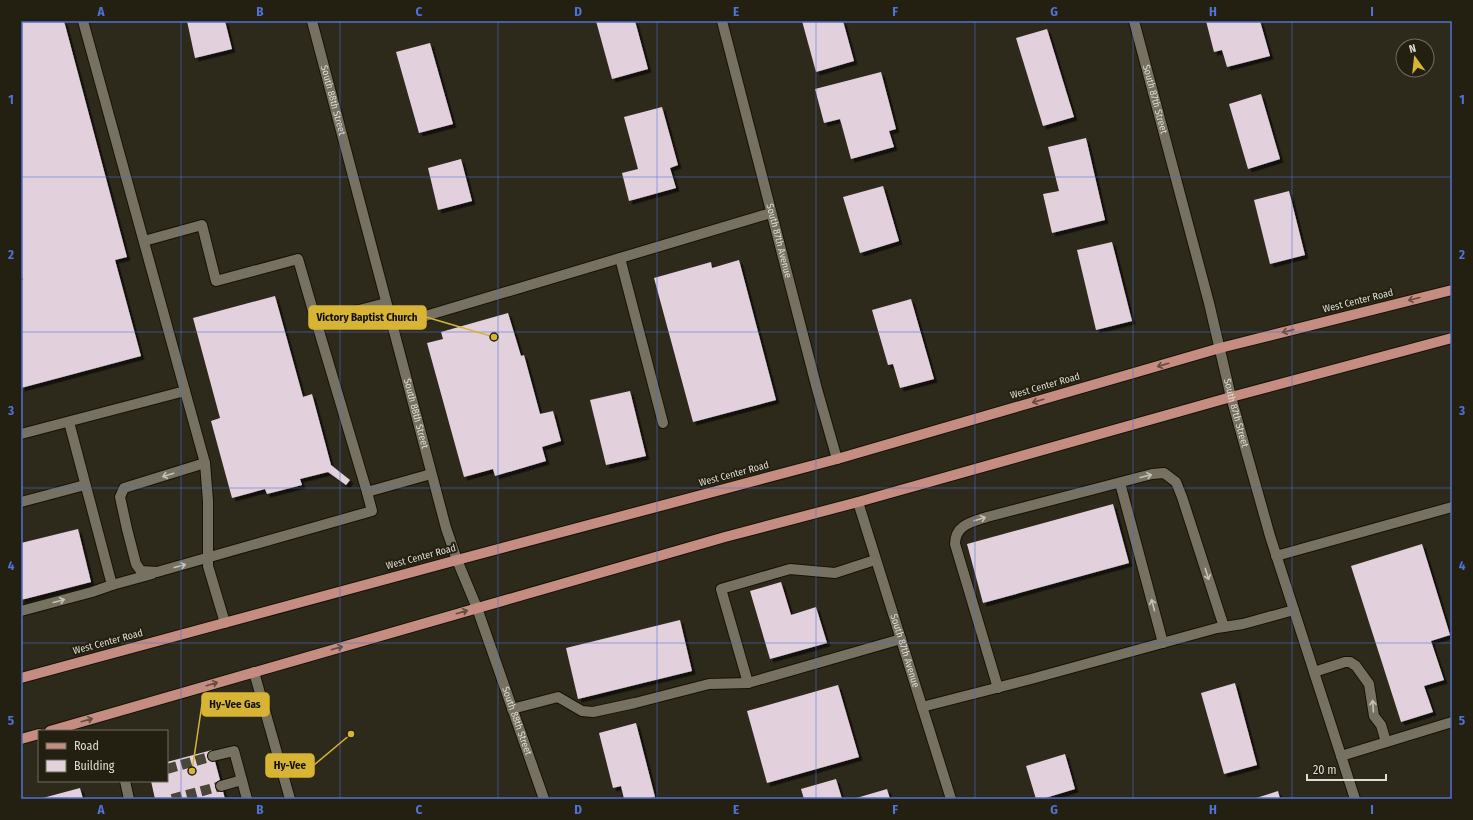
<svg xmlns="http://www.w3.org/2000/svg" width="1473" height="820" font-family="'Fira Sans Condensed',sans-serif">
<defs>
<filter id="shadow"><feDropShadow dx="3.5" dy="3.5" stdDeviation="0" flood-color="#0009"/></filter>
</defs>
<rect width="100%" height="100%" fill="#2e2a1b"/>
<!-- building -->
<g fill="#e3d0dd" filter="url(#shadow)">
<path d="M21 21H64L127 257 115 260 141 356 21 388V281L23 280 21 274Z"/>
<path d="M187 21H225L232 49 195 58Z"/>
<path d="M596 21H635L648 69 612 79Z"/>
<path d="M802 21H843L854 61 816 72Z"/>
<path d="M1206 21H1260L1270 56 1227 67 1222 50 1214 52Z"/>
<path d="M1047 29 1074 117 1043 126 1016 38Z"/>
<path d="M430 43 453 124 419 133 396 52Z"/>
<path d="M881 72 896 129 889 131 894 147 851 159 840 119 824 123 815 89Z"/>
<path d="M1261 94 1280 159 1248 169 1229 104Z"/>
<path d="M662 107 678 165 670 168 676 188 629 201 622 173 638 169 624 117Z"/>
<path d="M1086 138 1105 220 1052 233 1043 194 1059 191 1048 147Z"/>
<path d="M461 159 472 201 438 210 428 168Z"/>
<path d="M883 186 899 241 860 253 843 197Z"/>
<path d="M1289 191 1305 255 1270 264 1254 200Z"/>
<path d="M1112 242 1132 321 1096 330 1077 250Z"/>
<path d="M739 260 776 400 693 422 654 278 711 262 712 268Z"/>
<path d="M275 296 303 397 312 394 331 465 350 480 346 485 328 472 300 479 302 485 267 494 265 489 232 498 211 421 220 418 193 318Z"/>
<path d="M911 299 934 379 900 388 893 364 888 365 872 310Z"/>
<path d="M508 313 521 356 524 355 540 414 553 411 561 441 542 447 546 461 495 476 493 469 464 477 427 343 443 339 441 332Z"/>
<path d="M630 391 646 456 606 465 590 400Z"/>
<path d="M1113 504 1129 563 983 603 967 544Z"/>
<path d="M78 529 91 582 21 600V543Z"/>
<path d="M1422 544 1450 635 1431 641 1444 680 1424 686 1433 712 1401 722 1351 566Z"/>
<path d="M781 582 791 615 816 607 827 643 770 659 750 591Z"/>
<path d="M680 620 692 671 578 699 566 648Z"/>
<path d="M1235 683 1257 765 1224 774 1201 693Z"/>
<path d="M838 685 859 757 767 783 747 711Z"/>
<path d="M636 723 655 797 645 799H624L621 786 613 788 599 733Z"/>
<path d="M212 750 225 799H155L151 781H167V762Z"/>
<path d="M1065 754 1075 789 1042 799H1036L1026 766Z"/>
<path d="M836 779 842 799H804L801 789Z"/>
<path d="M80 788 83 799H39Z"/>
<path d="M887 789 890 799H853Z"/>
<path d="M1278 791 1280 799H1253Z"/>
</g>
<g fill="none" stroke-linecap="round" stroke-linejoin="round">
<!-- minor-tunnel -->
<g stroke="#494537" stroke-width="10" stroke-dasharray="10 5" stroke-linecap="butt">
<path d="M167 769 213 756"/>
<path d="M172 799 221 786"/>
</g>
<!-- minor casing -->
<g stroke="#161205" stroke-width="12">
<g id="minor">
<path id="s1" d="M312 21 446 528 457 560 477 608 544 799"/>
<path id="s2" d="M722 21 817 389 837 459"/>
<path id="s3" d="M1134 21 1209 303 1231 397 1270 536 1355 799"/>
<path d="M144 241 202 225 216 281 298 259 316 321"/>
<path d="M620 258 663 423"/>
<path d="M392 326 771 213"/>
<path d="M185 391 205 463 208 501V566L225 623"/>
<path d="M69 422 112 585"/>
<path d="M21 434 185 391 83 21"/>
<path d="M205 463 124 488 120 497 127 529 136 564 141 571 157 572 372 511 367 492 431 474"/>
<path d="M1120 483 1163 643"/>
<path d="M367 492 316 321 386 303"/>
<path d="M21 502 85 485"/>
<path id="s4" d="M858 502 951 799"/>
<path d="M1276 556 1452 507"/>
<path d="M875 560 835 573 790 569 721 589 748 683 901 639"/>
<path d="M21 611 92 592 112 585 152 574"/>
<path d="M254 672 290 799"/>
<path d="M1314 672 1345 662H1350L1356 666 1369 684 1374 716 1381 725 1386 742"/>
<path d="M998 688 955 544C955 525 972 522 987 517L1152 474 1164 473 1176 482 1182 497 1224 627"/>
<path d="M922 707 1031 679 1217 628 1243 624 1294 610"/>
<path d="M512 709 558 697 582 711 593 712 635 703 709 684 748 683"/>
<path d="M213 756 234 751 247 799"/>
<path d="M1341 756 1452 722"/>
<path d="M125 781 129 799"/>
<path d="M221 786 242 780"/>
</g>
</g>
<!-- major casing -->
<g stroke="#161205" stroke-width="12">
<g id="major">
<path d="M21 678 457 560 837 459 1220 348 1452 290"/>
<path d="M50 731 725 537 858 502 1231 397 1452 338"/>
<path d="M21 739 39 734"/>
</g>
</g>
<!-- minor -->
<use href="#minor" stroke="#767160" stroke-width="10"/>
<!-- major -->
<use href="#major" stroke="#c58d81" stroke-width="10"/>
</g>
<!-- one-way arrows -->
<defs><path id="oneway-shaft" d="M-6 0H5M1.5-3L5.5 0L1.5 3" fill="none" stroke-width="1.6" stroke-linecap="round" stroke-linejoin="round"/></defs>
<g stroke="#644c3e">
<use href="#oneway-shaft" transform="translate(1414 299) rotate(166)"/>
<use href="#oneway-shaft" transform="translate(1288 331) rotate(166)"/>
<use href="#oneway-shaft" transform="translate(1163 365) rotate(164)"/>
<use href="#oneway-shaft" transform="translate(1038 401) rotate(164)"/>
<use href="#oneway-shaft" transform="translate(462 612) rotate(-16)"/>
<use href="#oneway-shaft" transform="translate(337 648) rotate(-16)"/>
<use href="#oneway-shaft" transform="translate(212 684) rotate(-16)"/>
<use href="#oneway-shaft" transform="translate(87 720) rotate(-16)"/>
</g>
<g stroke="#c5c1b6">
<use href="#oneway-shaft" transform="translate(168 475) rotate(163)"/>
<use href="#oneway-shaft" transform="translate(1146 476) rotate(-14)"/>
<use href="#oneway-shaft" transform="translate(980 519) rotate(-17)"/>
<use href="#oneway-shaft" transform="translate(180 566) rotate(-15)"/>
<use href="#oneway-shaft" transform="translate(1207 574) rotate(72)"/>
<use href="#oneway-shaft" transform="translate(59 601) rotate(-15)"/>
<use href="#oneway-shaft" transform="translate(1153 605) rotate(-105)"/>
<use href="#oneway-shaft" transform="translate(1373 706) rotate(-94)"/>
</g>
<!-- grid -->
<path fill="none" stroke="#4e72d7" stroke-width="1" stroke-opacity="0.55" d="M181 21V799M340 21V799M498 21V799M657 21V799M816 21V799M975 21V799M1133 21V799M1292 21V799M21 177H1452M21 332H1452M21 488H1452M21 643H1452"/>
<g text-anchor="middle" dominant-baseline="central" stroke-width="4" stroke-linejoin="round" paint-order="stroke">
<!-- street labels -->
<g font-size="10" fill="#dfdcd3" stroke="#242011">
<text stroke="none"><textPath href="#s3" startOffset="81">South 87th Street</textPath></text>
<text stroke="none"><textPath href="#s1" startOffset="82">South 88th Street</textPath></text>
<text stroke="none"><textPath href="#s2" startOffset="227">South 87th Avenue</textPath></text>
<text transform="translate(1358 301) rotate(-14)">West Center Road</text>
<text transform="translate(1045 386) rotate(-16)">West Center Road</text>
<text stroke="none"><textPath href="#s3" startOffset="405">South 87th Street</textPath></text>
<text stroke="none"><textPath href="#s1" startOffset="406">South 88th Street</textPath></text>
<text transform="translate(734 474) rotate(-15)">West Center Road</text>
<text transform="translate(421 557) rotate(-15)">West Center Road</text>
<text transform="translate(108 642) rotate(-15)">West Center Road</text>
<text stroke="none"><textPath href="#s4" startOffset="156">South 87th Avenue</textPath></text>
<text stroke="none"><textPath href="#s1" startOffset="730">South 88th Street</textPath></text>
</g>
</g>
<!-- callouts -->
<path fill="none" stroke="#d7b434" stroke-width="1.5" d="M494 337L426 317M192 771L202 704M351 734L314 765"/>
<g fill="#d7b434" stroke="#242011" stroke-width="1.5">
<circle cx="494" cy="337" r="4"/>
<circle cx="192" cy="771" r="4"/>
<circle cx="351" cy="734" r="4"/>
</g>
<g fill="#d7b434" stroke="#d7b434" stroke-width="1.5">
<rect x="309" y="306" width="117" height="23" rx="4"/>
<rect x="202" y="693" width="67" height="23" rx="4"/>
<rect x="266" y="754" width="48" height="23" rx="4"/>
</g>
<g font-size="11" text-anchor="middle" font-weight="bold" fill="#111">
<text x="367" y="321">Victory Baptist Church</text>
<text x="235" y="708">Hy-Vee Gas</text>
<text x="290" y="769">Hy-Vee</text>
</g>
<!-- border -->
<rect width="1473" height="820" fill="none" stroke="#242011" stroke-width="44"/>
<!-- legend -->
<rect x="38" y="730" width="130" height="52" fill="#242011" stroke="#6f6b5f"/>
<rect x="46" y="743" width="20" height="6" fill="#c58d81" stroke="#6f6b5f"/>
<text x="74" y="750" font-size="12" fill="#dfdcd3">Road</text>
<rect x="46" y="760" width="20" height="12" fill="#e3d0dd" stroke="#6f6b5f"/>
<text x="74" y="770" font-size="12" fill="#dfdcd3">Building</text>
<!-- north arrow -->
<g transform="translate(1415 58) rotate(345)"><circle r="19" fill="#242011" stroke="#6f6b5f"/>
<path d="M0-3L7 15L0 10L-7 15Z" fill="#d7b434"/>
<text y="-6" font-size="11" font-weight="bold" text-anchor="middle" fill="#dfdcd3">N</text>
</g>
<!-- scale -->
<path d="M1307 774v6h79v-6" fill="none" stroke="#dfdcd3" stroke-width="2"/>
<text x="1313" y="774" font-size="12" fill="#dfdcd3" stroke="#242011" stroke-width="3" paint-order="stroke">20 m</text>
<rect x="22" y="22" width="1429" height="776" fill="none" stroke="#4e72d7" stroke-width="1.5"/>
<g font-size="13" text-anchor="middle" font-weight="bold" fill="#4e72d7">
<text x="101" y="16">A</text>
<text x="260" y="16">B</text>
<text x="419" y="16">C</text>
<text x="578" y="16">D</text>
<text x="736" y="16">E</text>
<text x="895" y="16">F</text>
<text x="1054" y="16">G</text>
<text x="1213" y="16">H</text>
<text x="1372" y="16">I</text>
<text x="11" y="104">1</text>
<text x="1462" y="104">1</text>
<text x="11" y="259">2</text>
<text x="1462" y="259">2</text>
<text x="11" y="415">3</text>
<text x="1462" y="415">3</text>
<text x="11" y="570">4</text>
<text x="1462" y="570">4</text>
<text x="11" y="725">5</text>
<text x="1462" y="725">5</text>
<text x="101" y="814">A</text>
<text x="260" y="814">B</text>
<text x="419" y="814">C</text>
<text x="578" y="814">D</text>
<text x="736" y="814">E</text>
<text x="895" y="814">F</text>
<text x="1054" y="814">G</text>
<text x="1213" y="814">H</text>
<text x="1372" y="814">I</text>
</g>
</svg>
